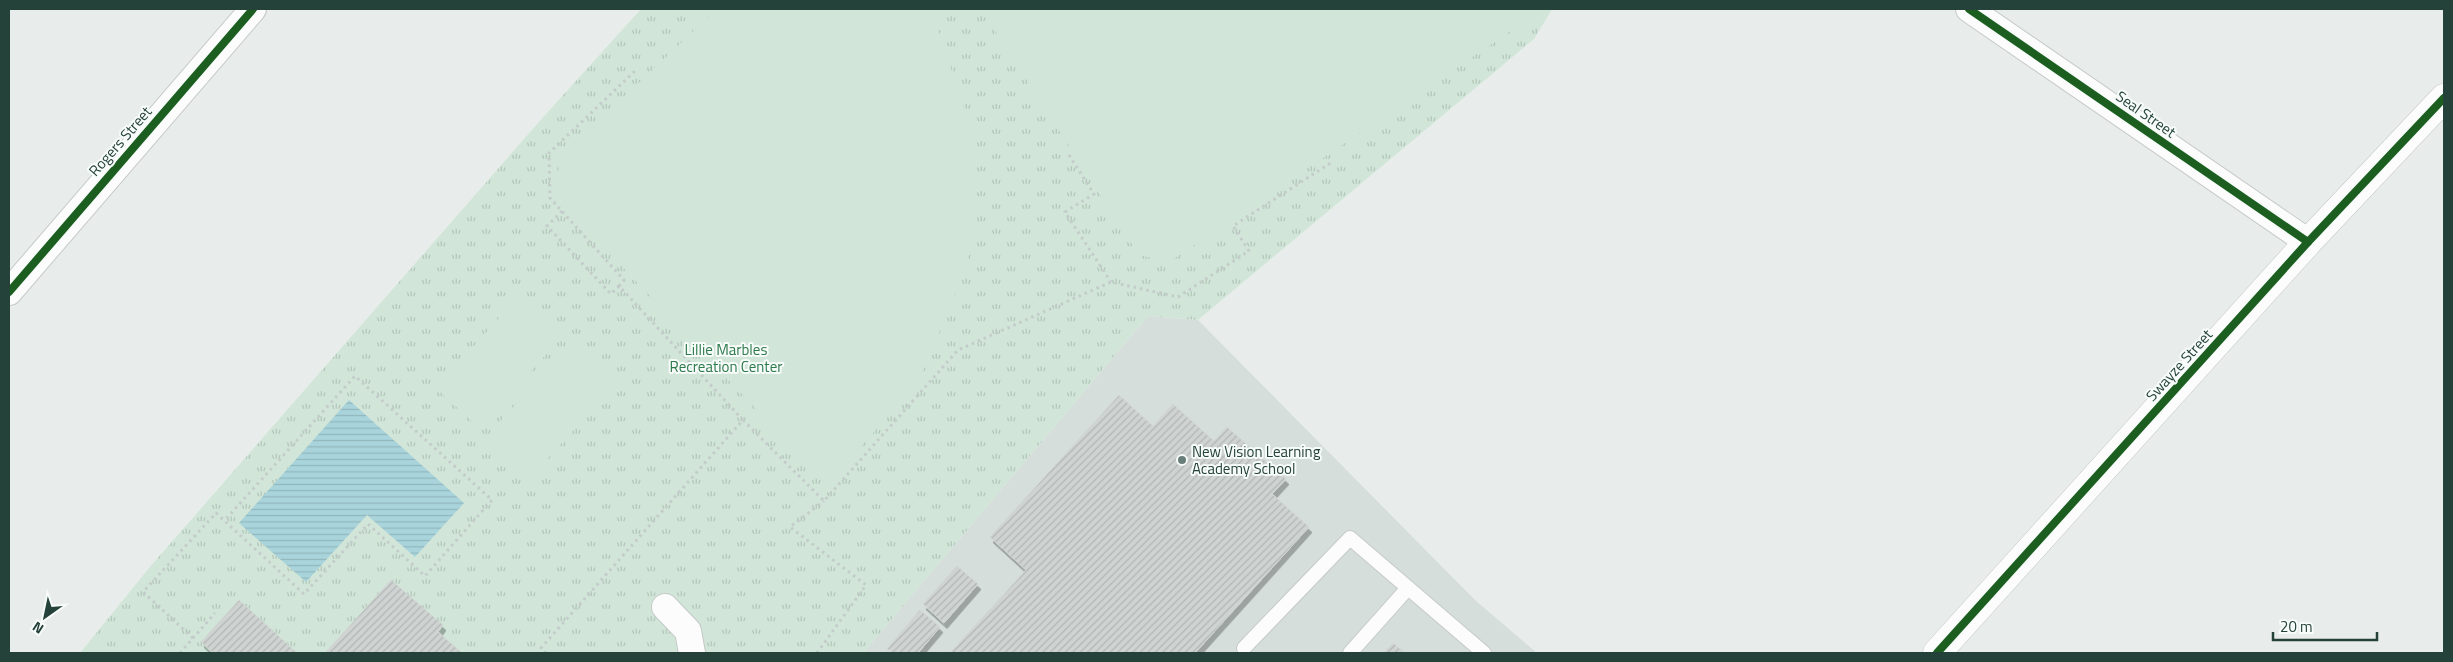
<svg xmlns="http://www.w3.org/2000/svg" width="2453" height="662" font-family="'Titillium Web',sans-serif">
<defs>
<pattern id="park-tufts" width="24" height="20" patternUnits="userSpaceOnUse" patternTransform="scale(1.25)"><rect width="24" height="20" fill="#d1e6d8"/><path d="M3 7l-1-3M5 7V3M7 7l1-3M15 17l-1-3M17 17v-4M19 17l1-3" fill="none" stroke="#b3c6ba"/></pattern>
<pattern id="water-rules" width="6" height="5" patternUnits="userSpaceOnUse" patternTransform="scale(1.25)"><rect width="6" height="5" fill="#a9d4db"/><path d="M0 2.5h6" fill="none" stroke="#91b7bd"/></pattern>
<pattern id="building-hatch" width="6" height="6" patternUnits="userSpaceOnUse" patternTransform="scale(1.25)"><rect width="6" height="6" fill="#cfd4d2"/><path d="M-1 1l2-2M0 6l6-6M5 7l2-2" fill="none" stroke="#b2b7b5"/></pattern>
<filter id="shadow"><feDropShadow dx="3" dy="5.5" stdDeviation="0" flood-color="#0004"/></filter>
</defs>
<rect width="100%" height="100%" fill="#e8edeb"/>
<!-- built -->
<path fill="#d6dedb" d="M1148 316 1198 320 1476 601 1537 653H863Z"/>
<!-- park -->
<path fill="url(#park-tufts)" d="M641 9H1550L1551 11 1534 39 1198 320 1148 316 863 653H80L149 568 537 124Z"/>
<!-- pitch -->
<g fill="#d1e6d8">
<path d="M717 9H931L977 146 968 263 919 381 827 485 557 197 559 158Z"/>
<path d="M981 9H1534L1536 14 1169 262 1139 255Z"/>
<path d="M519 296 563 336 479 428 436 388Z"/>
<path d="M571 343 616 383 532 476 487 436Z"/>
</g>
<!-- water -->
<path fill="url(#water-rules)" d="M349 400 464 503 415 557 367 515 306 582 239 523Z"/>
<!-- building -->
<g fill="url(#building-hatch)" stroke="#d1d6d4" filter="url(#shadow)">
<path d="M1119 395 1153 426 1173 404 1214 441 1227 427 1286 479 1272 494 1309 527 1195 653H950L1026 570 990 537Z"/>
<path d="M957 566 978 584 944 623 923 604Z"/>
<path d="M391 580 443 625 438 632 462 653H325Z"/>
<path d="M239 600 297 653H213L201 642Z"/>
<path d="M920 610 940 627 918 653H893L887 649Z"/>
<path d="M1393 643 1405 653H1384Z"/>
</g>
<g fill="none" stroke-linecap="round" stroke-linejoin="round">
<!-- service casing -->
<g stroke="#c5cac8" stroke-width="16">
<g id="service">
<path d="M1244 648 1350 538 1484 653"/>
<path d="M1350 653 1408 588"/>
</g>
</g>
<!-- minor casing -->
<g stroke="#c5cac8" stroke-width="28">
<g id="minor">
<path d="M1969 9 2308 242"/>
<path d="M9 292 253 9"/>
<path d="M665 607 688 631 692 653"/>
</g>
</g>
<!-- tertiary casing -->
<g stroke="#c5cac8" stroke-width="29">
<path id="tertiary" d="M1937 653 2308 242 2444 98"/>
</g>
<!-- path -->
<g stroke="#c3ccca" stroke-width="3" stroke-dasharray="2.5 4" stroke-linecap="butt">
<path d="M1069 155 1094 194 1065 212 1111 282"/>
<path d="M562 211 547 226 611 294 619 286"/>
<path d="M743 420 824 501 958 350 1111 282 1178 297 1249 251 1233 226 1332 162"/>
<path d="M193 638 143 592 216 513 304 594 368 524 425 576 492 500 355 376 225 520"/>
<path d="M180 653 215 613"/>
<path d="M546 653 541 648 743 420 619 286 624 280 550 198 549 153 635 71"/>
<path d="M817 653 866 585 790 527 824 501"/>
</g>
<!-- service -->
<use href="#service" stroke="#fcfcfc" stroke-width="14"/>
<!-- minor -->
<use href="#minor" stroke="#fcfcfc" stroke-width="26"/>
<!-- tertiary -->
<use href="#tertiary" stroke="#fcfcfc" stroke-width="28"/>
<!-- cycleway casing -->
<g stroke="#f7fbf9" stroke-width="11">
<g id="cycleway">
<path d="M1969 9 2308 242"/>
<path d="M9 292 253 9"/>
<path d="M1937 653 2308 242 2444 98"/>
</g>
</g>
<!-- cycleway -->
<use href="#cycleway" stroke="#1b5e20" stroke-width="8"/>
</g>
<!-- markers -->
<circle fill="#697e78" stroke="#f7fbf9" stroke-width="2" cx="1182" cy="460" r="5"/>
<g text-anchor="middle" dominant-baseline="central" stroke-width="4" stroke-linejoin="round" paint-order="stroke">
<!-- street labels -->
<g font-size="15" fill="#24423a" stroke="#f7fbf9">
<text transform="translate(2146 114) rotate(35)">Seal Street</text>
<text transform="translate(120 141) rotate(-49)">Rogers Street</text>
<text transform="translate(2179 365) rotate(-48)">Swayze Street</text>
</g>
<!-- park labels -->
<g font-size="15" fill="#2d7a4b" stroke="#f7fbf9">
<text x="726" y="349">Lillie Marbles<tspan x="726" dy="17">Recreation Center</tspan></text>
</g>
<!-- poi labels -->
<g font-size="15" fill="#24423a" stroke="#f7fbf9" text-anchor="start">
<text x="1192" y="451">New Vision Learning<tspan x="1192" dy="17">Academy School</tspan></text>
</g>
</g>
<!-- border -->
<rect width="2453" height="662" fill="none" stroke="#24423a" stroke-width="20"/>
<!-- north arrow -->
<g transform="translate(45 617) rotate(213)" stroke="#f7fbf9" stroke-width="4" paint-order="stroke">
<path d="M0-4L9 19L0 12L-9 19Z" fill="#24423a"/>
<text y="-8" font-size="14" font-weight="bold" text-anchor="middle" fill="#24423a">N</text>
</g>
<!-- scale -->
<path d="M2273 632v8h104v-8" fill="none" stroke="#24423a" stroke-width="2.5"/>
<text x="2280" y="632" font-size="15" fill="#24423a" stroke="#f7fbf9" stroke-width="4" paint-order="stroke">20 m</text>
</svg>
